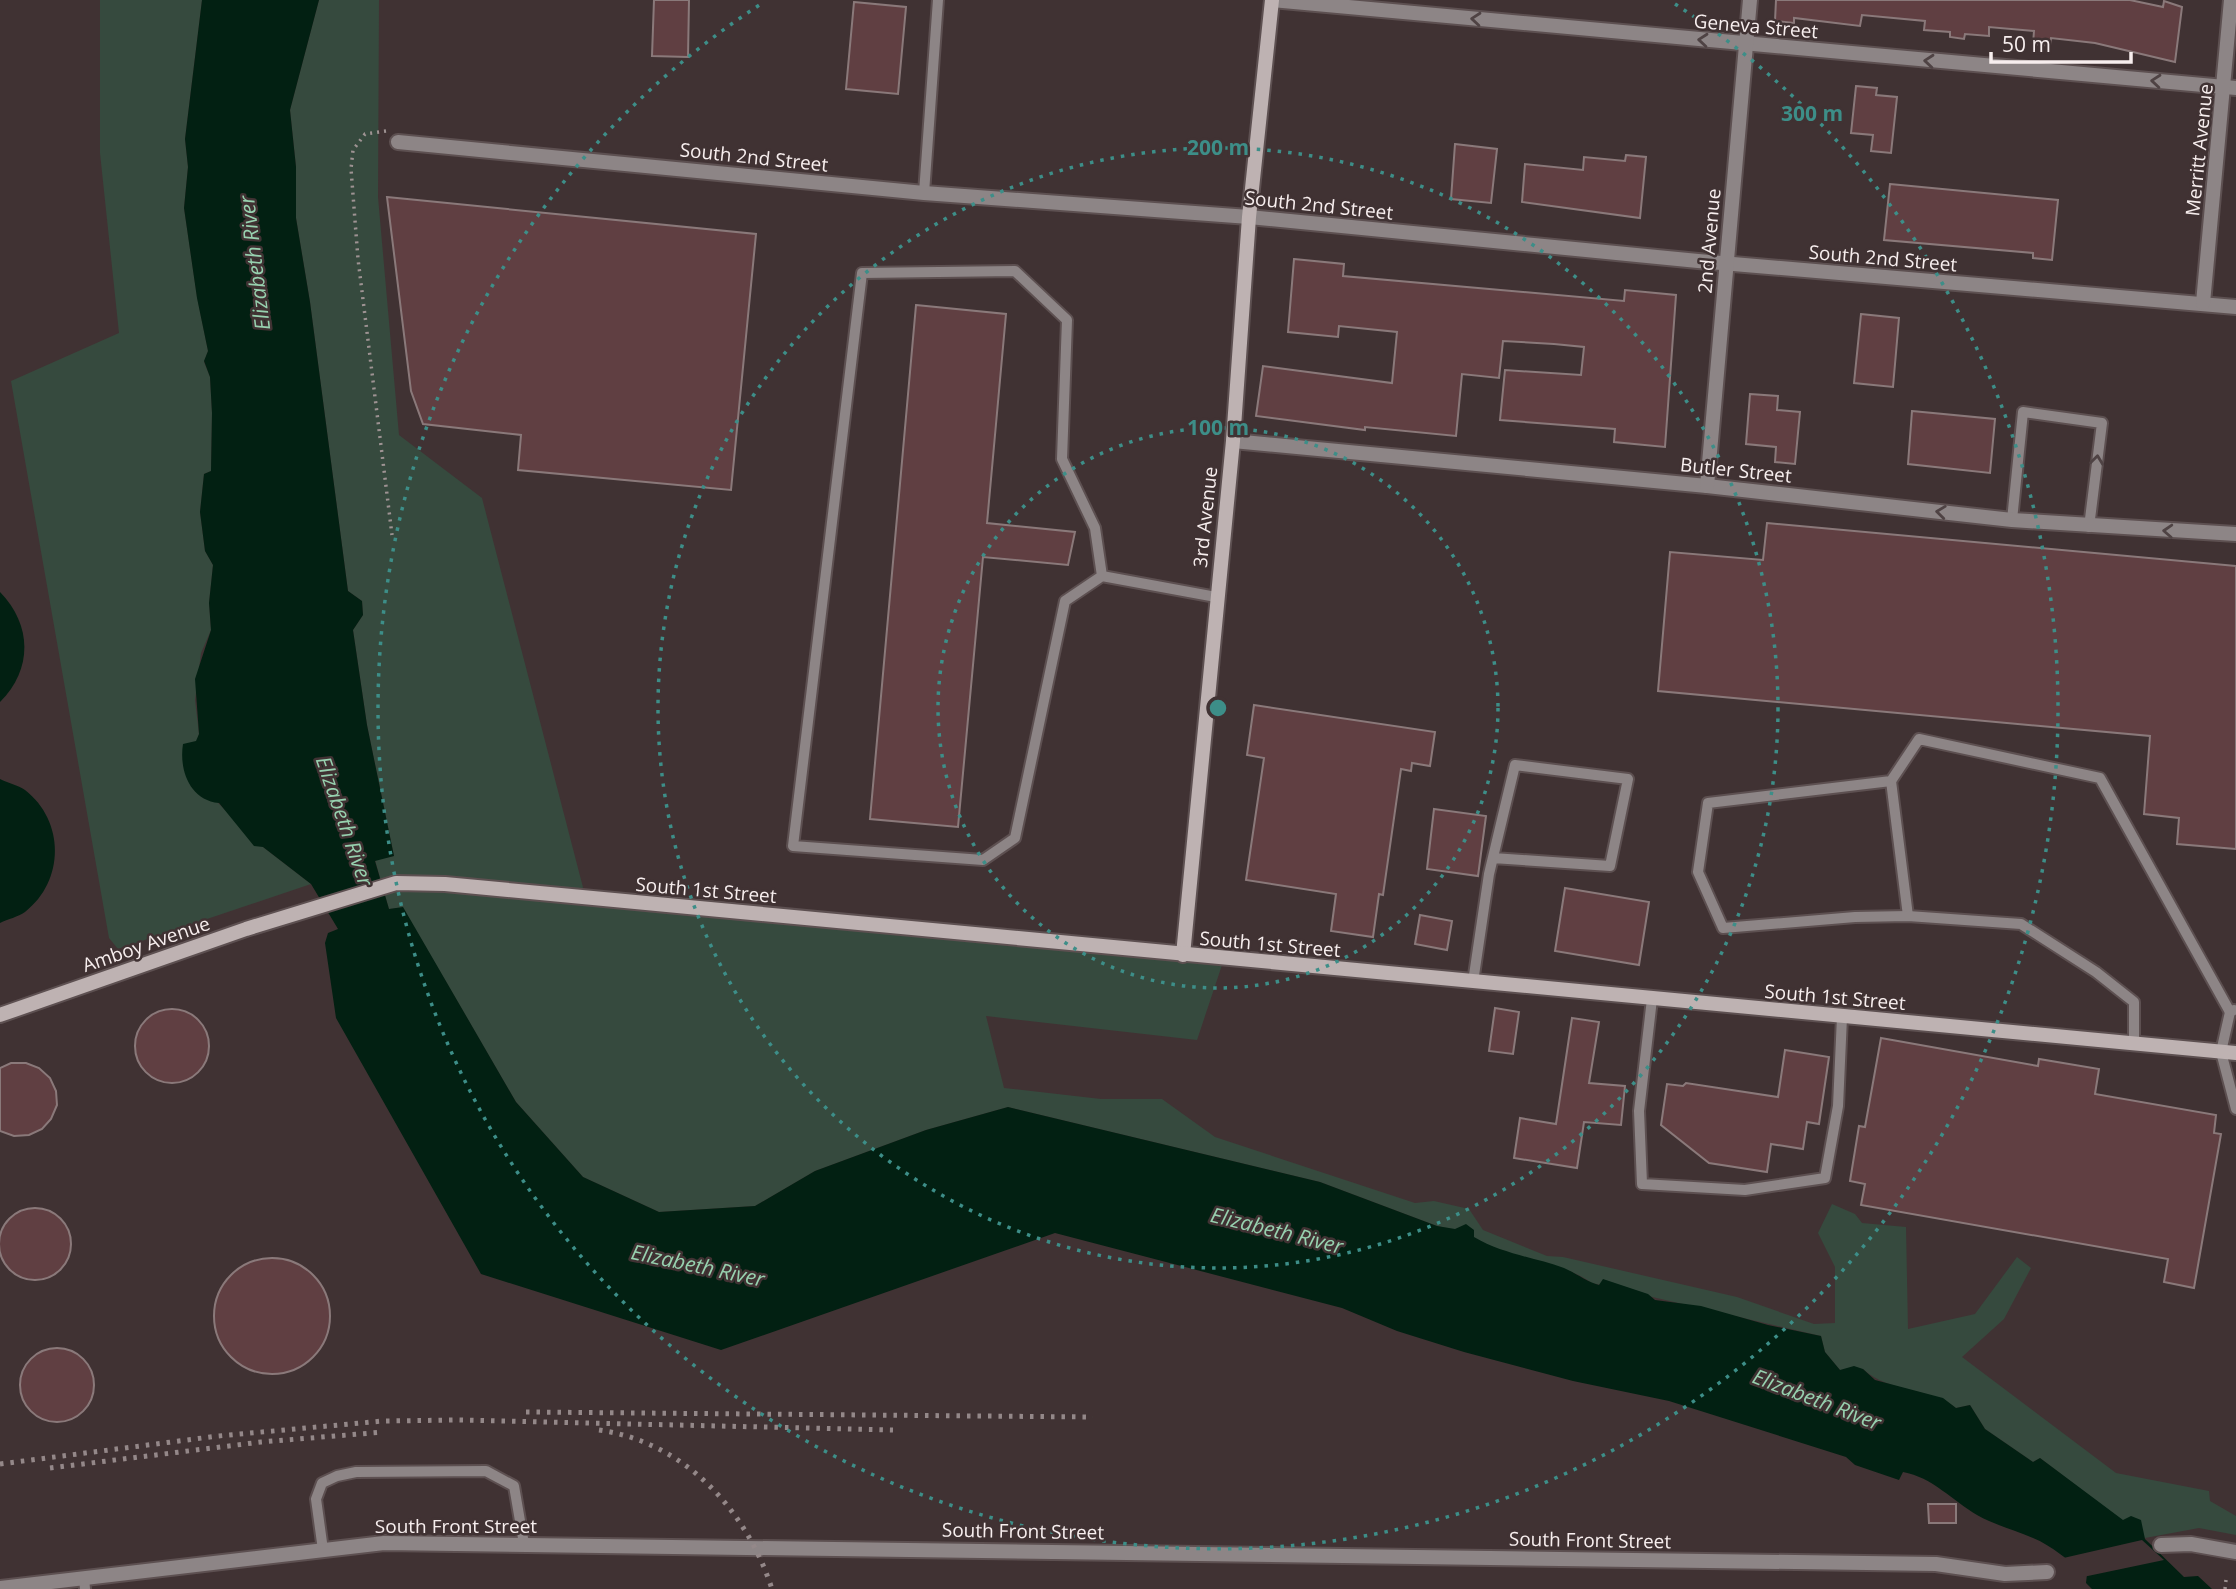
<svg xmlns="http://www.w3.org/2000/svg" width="2236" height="1589" font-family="'Open Sans',sans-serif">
<rect width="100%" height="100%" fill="#403233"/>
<!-- green -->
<g fill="#364a3e">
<path d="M100 0H202L185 139 188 167 184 208 197 297 208 351 204 362 210 377 212 413 211 471 204 474 200 512 205 551 213 565 209 603 211 630 201 653 195 700 199 734 197 741 218 803 263 847 311 884 118 949 109 938 11 381 119 333 100 153Z"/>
<path d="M319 0H379L378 197 399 435 482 498 586 899 1222 965 1197 1040 986 1016 1004 1088 1101 1099H1162L1215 1137 1415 1203 1434 1201 1469 1209 1483 1230 1547 1256 1563 1257 1737 1297 1814 1324 1835 1323V1267L1818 1233 1832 1204 1855 1214 1862 1223 1906 1227 1908 1329 1975 1314 2017 1257 2031 1268 2004 1319 1962 1357 2116 1473 2209 1491 2210 1501 2236 1516V1535L2199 1528 2145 1538 2040 1458 2033 1462 1985 1429 1970 1405 1956 1408C1929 1387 1889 1393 1863 1369L1840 1370 1825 1352 1821 1336 1592 1283C1562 1262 1525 1263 1493 1248 1473 1239 1459 1230 1437 1226L1320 1182 1008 1107 926 1130 815 1171 755 1206 659 1212 583 1177 516 1102 403 908 389 909 375 860 394 856 367 725 353 630 363 615 362 601 348 591 310 302 296 218V167L290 110Z"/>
</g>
<!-- water -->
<g fill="#022012">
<path d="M202 0H319L290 110 296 167V218L310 302 348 591 362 601 363 615 353 630 367 725 394 856 375 861 389 909 403 907 516 1102 583 1177 659 1212 755 1206 815 1171 926 1130 1008 1107 1320 1182 1437 1226 1455 1229 1466 1224 1474 1230V1237C1503 1254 1533 1257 1564 1268 1576 1273 1587 1282 1599 1285L1603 1279 1648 1294 1655 1300 1701 1306 1768 1325 1821 1336 1825 1352 1840 1370 1854 1366 1863 1369 1875 1380 1943 1398 1956 1408 1970 1405 1985 1429 2033 1462 2040 1458 2123 1520 2131 1516 2141 1520 2145 1539 2184 1577 2198 1576 2212 1589H2092L2086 1583 2087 1574C2070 1562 2051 1545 2033 1538 2014 1530 1995 1525 1977 1515 1953 1501 1932 1477 1903 1472L1899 1480 1855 1465 1846 1457 1669 1401 1573 1381 1464 1352 1397 1331 1342 1308 1055 1233 721 1350 481 1274 336 1018 325 943 328 933 338 929 311 884 263 847 254 846 219 803C189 800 179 769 183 744L196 741 199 734 195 679 211 630 209 603 213 565 205 551 200 512 204 474 211 471 212 413 210 377 204 361 208 351 197 298 184 208 188 167 185 139Z"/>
<path d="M0 592C32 625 33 669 0 702Z"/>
<path d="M0 779C8 783 18 785 25 790 65 821 65 881 25 912 18 917 8 919 0 923Z"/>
</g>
<!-- pier -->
<path fill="#403233" d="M2142 1540 2164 1560 2083 1577 2059 1559Z"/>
<!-- building -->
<g fill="#603f42" stroke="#8a797a" stroke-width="2">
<path d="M654 0H689L688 57 652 56Z"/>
<path d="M1776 0H2130L2163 7 2164 1 2182 7 2175 62 2095 43 2051 38 2050 46 2033 44 2034 31 1989 27V36L1965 34 1964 39 1950 37V32L1924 30 1925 21 1862 15 1860 26 1794 18V23L1775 21Z"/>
<path d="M854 2 906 7 898 94 846 89Z"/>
<path d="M1856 86 1877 88 1876 95 1897 97 1891 153 1871 151 1873 135 1851 133Z"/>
<path d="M1455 144 1497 149 1491 203 1451 199Z"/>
<path d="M1626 155 1646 157 1640 218 1522 202 1525 164 1583 170 1584 157 1625 161Z"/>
<path d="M1890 184 2058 200 2052 260 2033 258V253L1884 240Z"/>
<path d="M387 197 756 234 731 490 518 470 521 435 423 424 411 391Z"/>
<path d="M1294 259 1344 264 1343 276 1624 301 1625 290 1676 295 1665 447 1614 442 1615 429 1500 420 1505 370 1581 375 1584 347 1554 344 1503 341 1499 378 1462 374 1456 436 1365 427V430L1256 416 1263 366 1392 383 1397 332 1339 326 1338 337 1288 332Z"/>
<path d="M916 305 1006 314 987 523 1075 532 1068 565 983 557 958 827 870 819Z"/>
<path d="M1861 314 1899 318 1893 387 1854 383Z"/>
<path d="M1750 394 1778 396 1777 410 1800 412 1795 464 1775 462 1776 447 1746 444Z"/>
<path d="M1912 411 1995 419 1990 473 1908 464Z"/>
<path d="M1767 523 2236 566V849L2177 844 2179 818 2144 814 2150 736 1658 691 1670 552 1763 560Z"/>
<path d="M1254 705 1435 732 1430 766 1412 763 1411 771 1401 769 1383 895 1379 894 1373 937 1331 931 1336 894 1246 880 1264 758 1247 755Z"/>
<path d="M1434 809 1486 816 1478 876 1427 869Z"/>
<path d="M1565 888 1649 902 1639 965 1555 951Z"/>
<path d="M1420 915 1452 921 1447 950 1415 944Z"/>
<path d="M1495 1008 1519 1012 1513 1054 1489 1051Z"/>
<circle cx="172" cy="1046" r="37"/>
<path d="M1572 1018 1599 1022 1589 1083 1625 1086 1621 1125 1584 1122 1577 1168 1514 1158 1520 1118 1556 1124Z"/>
<path d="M1881 1038 2038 1066 2039 1059 2099 1069 2095 1094 2216 1115 2214 1133 2221 1134 2194 1288 2164 1282 2168 1259 1861 1205 1865 1184 1850 1181 1859 1126 1865 1127Z"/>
<path d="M1785 1050 1829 1057 1819 1124 1807 1122 1803 1149 1771 1144 1767 1172 1709 1163 1661 1125 1667 1084 1683 1086 1686 1083 1778 1097Z"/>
<path d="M11 1063H26L39 1068 50 1078 56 1091 57 1105 51 1119 42 1129 29 1135 14 1136 0 1131V1068Z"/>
<circle cx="35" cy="1244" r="36"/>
<circle cx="272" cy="1316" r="58"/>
<circle cx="57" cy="1385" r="37"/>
<path d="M1928 1504H1956V1523H1929Z"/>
</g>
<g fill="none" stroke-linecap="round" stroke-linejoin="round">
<!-- lane casing -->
<g stroke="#5d5051" stroke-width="14">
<g id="lane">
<path d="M924 193 938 0"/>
<path d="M2012 520 2023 412 2102 423 2089 527"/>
<path d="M1102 576 1065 601 1015 838 983 860 793 846 862 273 1015 271 1067 320 1062 459 1095 528 1102 576 1216 597"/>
<path d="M1891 781 1908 916"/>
<path d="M1473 982 1489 874 1515 765 1628 779 1610 866 1493 858"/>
<path d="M1652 999 1639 1111 1642 1184 1745 1190 1825 1178 1838 1106 1842 1017"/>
<path d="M2234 1010 2230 1012 2221 1052 2236 1109"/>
<path d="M2134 1044V1002L2096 972 2021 924 1908 916 1855 917 1723 928 1698 872 1708 803 1891 781 1919 739 2100 778 2230 1012"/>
<path d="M323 1550 316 1499 322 1483 337 1476 356 1472 486 1471 514 1486 524 1544"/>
<path d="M84 1578 85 1589"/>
</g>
</g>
<!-- street casing -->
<g stroke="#5d5051" stroke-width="18">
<g id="street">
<path d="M1272 0 2236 88"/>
<path d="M398 142 924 193 1249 217 1698 261 2236 307"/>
<path d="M2203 303 2231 0"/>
<path d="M1233 441 1707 486 2012 520 2236 534"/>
<path d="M1707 486 1750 0"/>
<path d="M2161 1545 2191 1544 2236 1552"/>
<path d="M0 1588 384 1543 1936 1564 2005 1574 2047 1572"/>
</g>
</g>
<!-- secondary casing -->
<g stroke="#5d5051" stroke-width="18">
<g id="secondary">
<path d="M1183 955 1233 441 1249 217 1272 0"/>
<path d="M0 1015 246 929 396 883 445 884 2236 1053"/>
</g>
</g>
<!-- path -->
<g stroke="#9e9393" stroke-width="3.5" stroke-dasharray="2 5" stroke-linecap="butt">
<path d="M386 131 365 134 353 150 351 169 358 259 392 535"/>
<path d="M2225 1589 2226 1580"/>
</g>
<!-- lane -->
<use href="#lane" stroke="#8d8586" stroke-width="10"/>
<!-- street -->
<use href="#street" stroke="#8d8586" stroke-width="14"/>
<!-- secondary -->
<use href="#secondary" stroke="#beb2b2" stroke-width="14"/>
<!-- rail -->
<g stroke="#948889" stroke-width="5" stroke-dasharray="3.5 7" stroke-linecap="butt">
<path d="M526 1412 1093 1417"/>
<path d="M599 1430C684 1442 746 1509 772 1589"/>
<path d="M0 1464 218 1436 383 1421 458 1420 893 1430"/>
<path d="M50 1468 261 1442 384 1432"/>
</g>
</g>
<!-- one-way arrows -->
<defs><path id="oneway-chevron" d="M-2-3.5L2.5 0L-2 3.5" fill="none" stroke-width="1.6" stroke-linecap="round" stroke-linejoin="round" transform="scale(1.75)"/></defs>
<g stroke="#4f4344">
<use href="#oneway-chevron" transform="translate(1476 19) rotate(-175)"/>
<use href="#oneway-chevron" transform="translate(1703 40) rotate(-175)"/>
<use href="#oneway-chevron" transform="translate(1929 61) rotate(-175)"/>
<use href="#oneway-chevron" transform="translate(2156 81) rotate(-175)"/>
<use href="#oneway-chevron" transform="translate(2097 460) rotate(-83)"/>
<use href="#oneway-chevron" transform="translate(1941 512) rotate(-173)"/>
<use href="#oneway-chevron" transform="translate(2168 531) rotate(-177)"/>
</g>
<!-- distance rings -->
<g fill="none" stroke="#3d8e88" stroke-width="3.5" stroke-dasharray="3.5 7">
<circle cx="1218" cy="708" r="280"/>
<circle cx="1218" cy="708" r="560"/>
<path d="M1675 4A840 840 0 1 1 761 4"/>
</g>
<g text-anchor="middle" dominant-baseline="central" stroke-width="5" stroke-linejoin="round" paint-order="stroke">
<!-- street labels -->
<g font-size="19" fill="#f7eeee" stroke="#403233">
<text transform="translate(1756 26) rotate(5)">Geneva Street</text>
<text transform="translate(2199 150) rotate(-84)">Merritt Avenue</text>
<text transform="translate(754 157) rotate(6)">South 2nd Street</text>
<text transform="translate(1319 205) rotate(6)">South 2nd Street</text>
<text transform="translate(1709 241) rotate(-85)">2nd Avenue</text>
<text transform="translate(1883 258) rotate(5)">South 2nd Street</text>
<text transform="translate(1736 470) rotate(6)">Butler Street</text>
<text transform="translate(1205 517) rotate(-84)">3rd Avenue</text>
<text transform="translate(706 890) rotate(5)">South 1st Street</text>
<text transform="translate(146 944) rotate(-19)">Amboy Avenue</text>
<text transform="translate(1270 944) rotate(5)">South 1st Street</text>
<text transform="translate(1835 997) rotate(5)">South 1st Street</text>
<text x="456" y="1526">South Front Street</text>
<text transform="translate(1023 1531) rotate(1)">South Front Street</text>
<text transform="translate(1590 1540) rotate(1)">South Front Street</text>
</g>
<!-- water labels -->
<g font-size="21" font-style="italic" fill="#97d1af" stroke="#403233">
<text transform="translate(254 263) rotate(-97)">Elizabeth River</text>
<text transform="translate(345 821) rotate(71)">Elizabeth River</text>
<text transform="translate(1277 1230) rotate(14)">Elizabeth River</text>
<text transform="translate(698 1265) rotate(12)">Elizabeth River</text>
<text transform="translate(1817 1399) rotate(21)">Elizabeth River</text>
</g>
</g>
<circle cx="1218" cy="708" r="10" fill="#3d8e88" stroke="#403233" stroke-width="3.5"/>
<g font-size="21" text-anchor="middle" font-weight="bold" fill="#3d8e88" stroke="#403233" stroke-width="5" stroke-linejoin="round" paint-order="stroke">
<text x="1812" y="121">300 m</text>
<text x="1218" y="155">200 m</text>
<text x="1218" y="435">100 m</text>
</g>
<!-- scale -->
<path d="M1991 52v10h140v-10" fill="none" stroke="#f7eeee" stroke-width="3.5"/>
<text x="2002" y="52" font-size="21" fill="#f7eeee" stroke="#403233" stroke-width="5" paint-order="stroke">50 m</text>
</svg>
